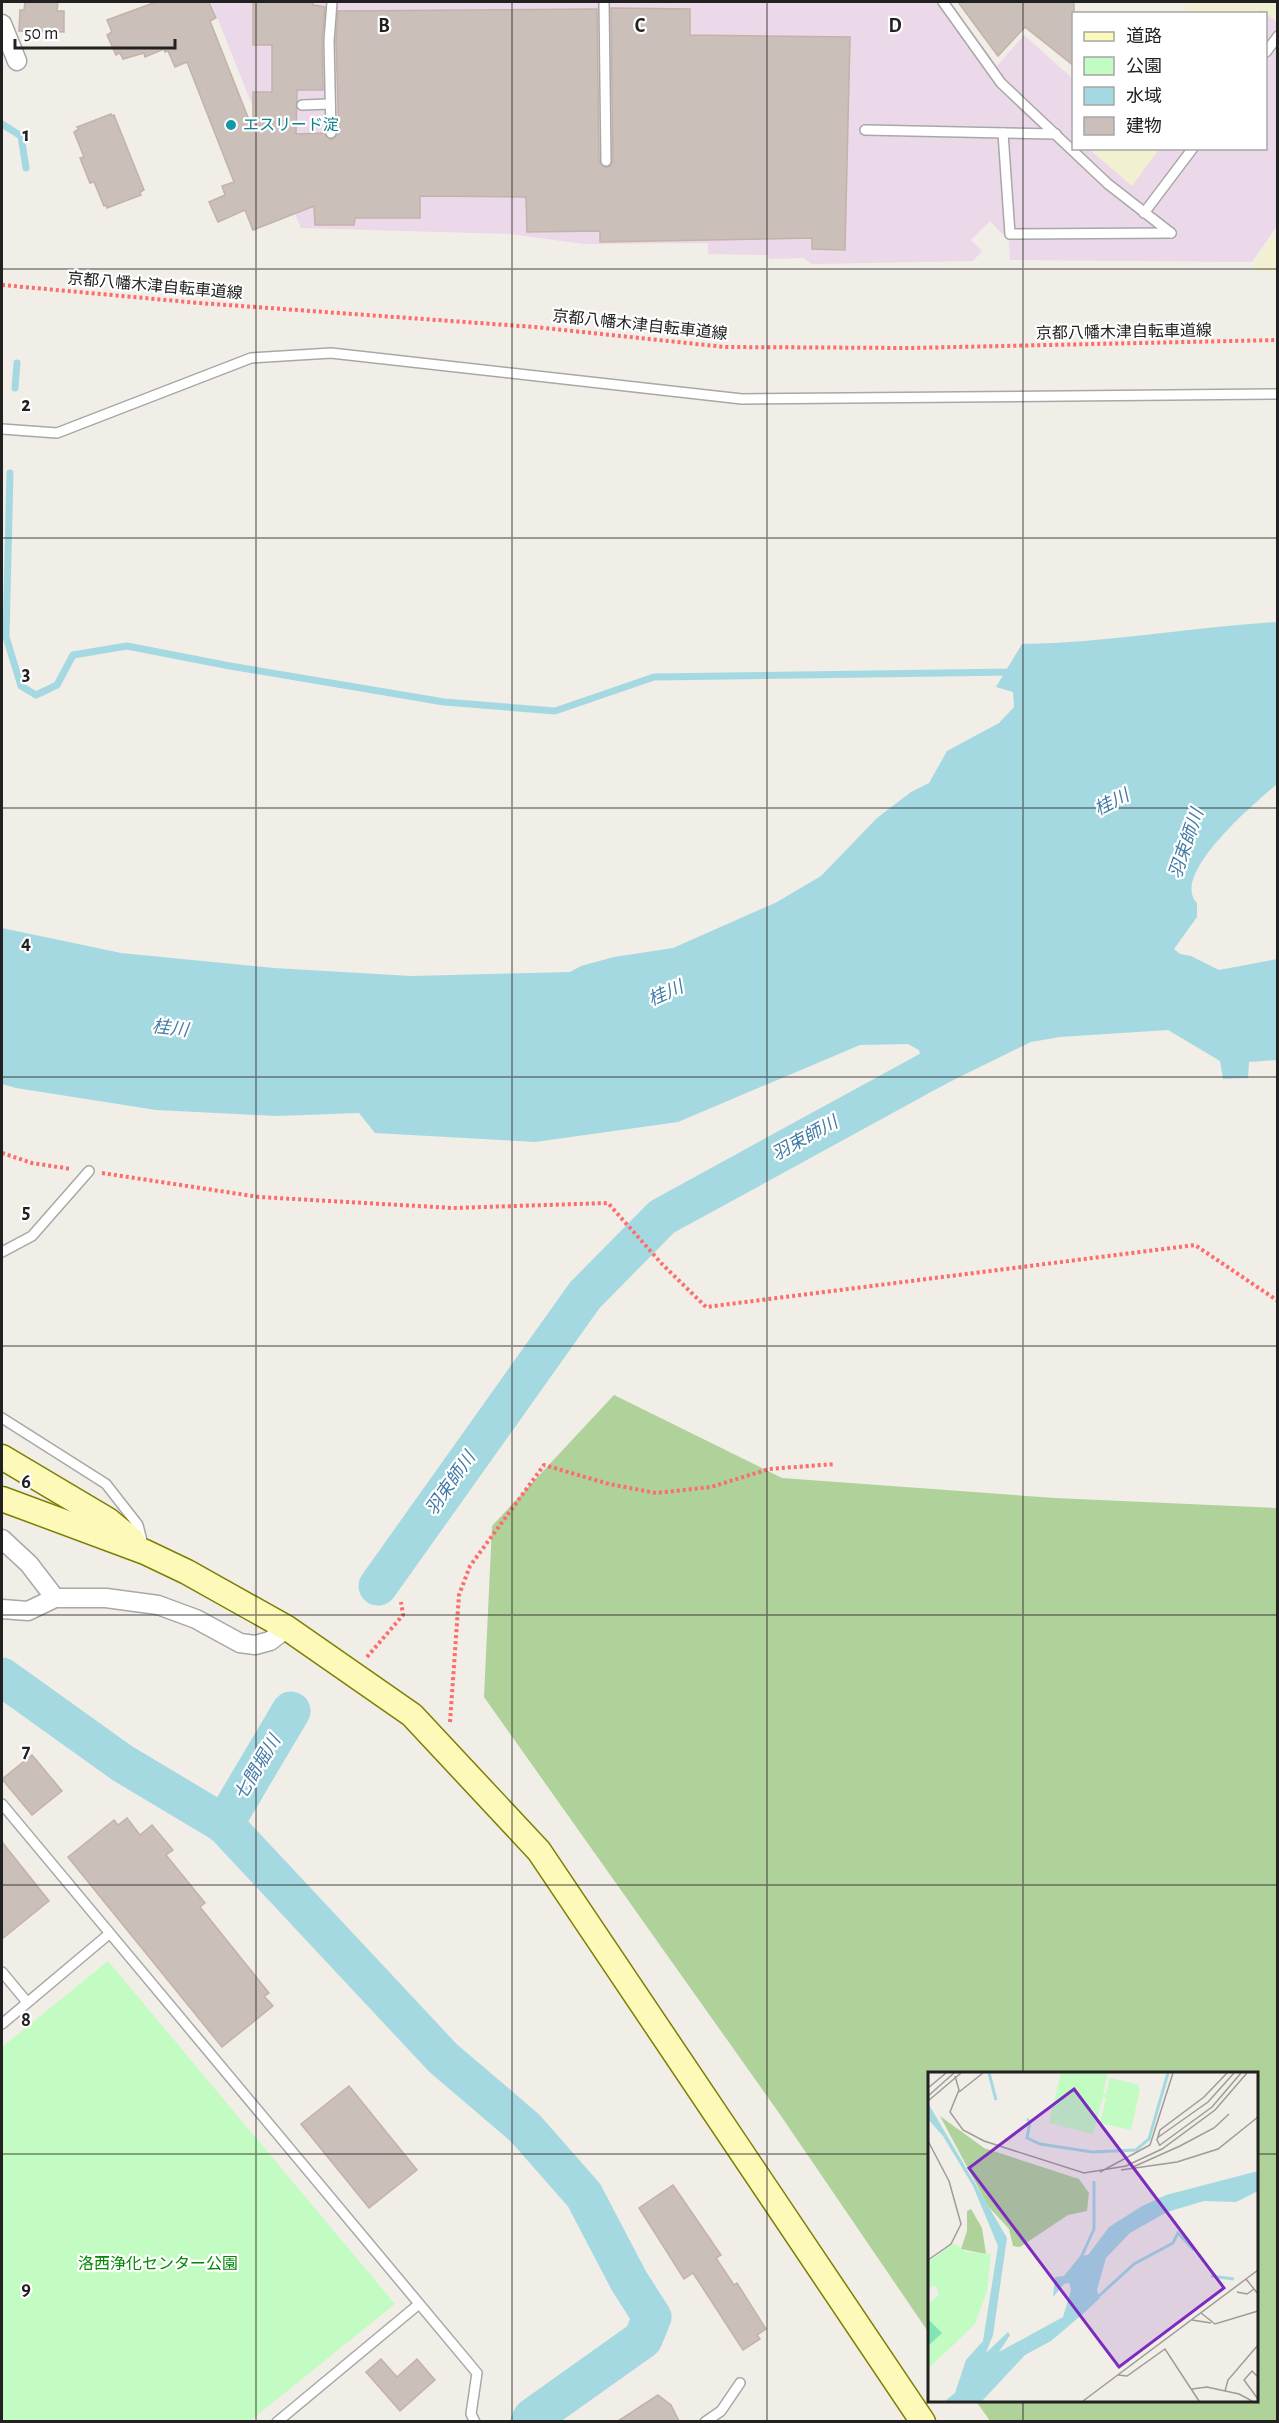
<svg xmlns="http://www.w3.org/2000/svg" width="1279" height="2423" font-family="'Alegreya Sans','Noto Sans JP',sans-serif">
<rect width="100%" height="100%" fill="#f1ede7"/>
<!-- industrial -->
<path fill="#ebd8e9" d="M211 2H951L997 66 1024 35 1073 79 1074 148 1089 149 1132 185 1159 149 1266 148V14L1257 13 1261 9 1277 22V226L1252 262 1010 260 1009 241 990 221 971 240 982 251 973 261 812 264 803 258 769 259 768 255 708 254V243L584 244 510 234 301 228Z"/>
<!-- farmland -->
<g fill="#f1f0d1">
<path d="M1190 2H1277V22L1261 9 1257 13H1181Z"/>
<path d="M1089 149H1159L1132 186Z"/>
<path d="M1277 230V271L1254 272 1253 265Z"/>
</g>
<!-- forest -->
<path fill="#afd29a" d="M614 1395 782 1478 1055 1498 1277 1508 1276 2421H990L976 2401 1256 2400V2074H930L929 2333 779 2113 484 1697 492 1526Z"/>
<!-- park -->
<path fill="#c3fcc3" d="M108 1961 395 2304 250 2421H2V2047Z"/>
<!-- water -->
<path fill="#a5d9e1" d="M1277 622V784C1257 801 1169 875 1197 903V917L1174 949 1180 954 1191 956 1219 970 1277 959V1060L1249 1062 1248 1078 1223 1079 1220 1061 1168 1030 1060 1037 1031 1042 929 1092 919 1050 908 1044 860 1045 678 1122 535 1142 375 1133 359 1113 277 1116 156 1110 16 1088 2 1084V928L121 953 274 968 411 976 570 972 581 966 614 957 673 948 777 902 821 876 877 818 911 792 929 783 947 751 999 723 1014 707 1013 692 996 687 1022 644C1107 643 1192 627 1277 622Z"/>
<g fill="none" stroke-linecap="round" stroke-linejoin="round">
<!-- stream -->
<g stroke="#a5d9e1" stroke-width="7">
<path d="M2 124 21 136 26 168"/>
<path d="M15 388 17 363"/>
<path d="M10 473 6 637 21 686 36 695 57 685 73 655 127 646 230 666 444 702 555 711 654 677 1013 672"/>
</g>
<!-- river -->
<g stroke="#a5d9e1" stroke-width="39">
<path d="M378 1586 585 1295 662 1217 971 1048"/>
<path d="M2 1677 122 1763 224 1824 443 2058 525 2128 584 2195 629 2281 652 2317 643 2339 532 2418 530 2422"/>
<path d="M224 1824 291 1711"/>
</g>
</g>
<!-- building -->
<g fill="#cabfb9" stroke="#c4b2a8" stroke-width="1.5">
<path d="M25 2H58L57 11H64V32L19 31 20 10H24Z"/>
<path d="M156 2H209L216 18 210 21 253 130V92H272V45H253V2H313V5L325 7 322 41 323 90H297L296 134 324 133 331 140 339 133 336 41 338 11 597 9 599 161 606 168 610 166 613 161 611 8 690 9V35L850 37 845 250 812 249V238L600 242V231L527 232 526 197 420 196V218H355L354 225H315L314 206 253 230 245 210 218 222 209 202 225 195 222 186 234 182 187 62 175 67 168 51 165 52 164 49 145 57 144 53 123 59 120 53 116 55 107 35 112 32 107 20Z"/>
<path d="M958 2H1074V66L1025 27 998 56Z"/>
<path d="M111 114 112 116 114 115 144 190 140 192 141 195 107 208 106 205 104 206 94 182 90 183 80 158 84 157 74 132 79 129 77 127Z"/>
<path d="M32 1755 62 1791 32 1815 2 1779Z"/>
<path d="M127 1818 140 1835 152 1825 173 1850 166 1855 205 1903 200 1907 269 1993 264 1996 273 2006 222 2047 68 1857 114 1820 118 1825Z"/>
<path d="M2 1842 49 1901 2 1939Z"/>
<path d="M349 2086 417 2170 369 2208 301 2124Z"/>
<path d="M673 2185 721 2255 716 2258 734 2285 737 2283 766 2329 757 2335 760 2339 743 2350 693 2273 684 2279 639 2208Z"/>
<path d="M381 2359 397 2377 417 2359 435 2380 400 2411 366 2372Z"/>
<path d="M658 2395 671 2405 679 2421H618Z"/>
</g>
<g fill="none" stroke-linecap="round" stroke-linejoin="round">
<!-- lane casing -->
<g stroke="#a8a8a8" stroke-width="12">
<g id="lane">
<path d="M604 2 606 161"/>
<path d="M943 2 1001 83 1108 184 1171 233"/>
<path d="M1266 52 1278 36"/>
<path d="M302 105 330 104"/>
<path d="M865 130 1056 134"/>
<path d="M331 133 329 41 332 2"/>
<path d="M1003 133 1010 234 1171 233"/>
<path d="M1144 213 1193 148"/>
<path d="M2 429 57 433 251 358 331 353 742 399 1278 394"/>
<path d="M2 1252 32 1236 89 1171"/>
<path d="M2 1418 106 1484 138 1525 142 1541"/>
<path d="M2 1804 477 2373 471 2414 475 2422"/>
<path d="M2 1972 27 2002"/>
<path d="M2 2024 109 1934"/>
<path d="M277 2422 419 2304"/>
<path d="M705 2422 721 2411 740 2383"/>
</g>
</g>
<!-- street casing -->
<g stroke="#a8a8a8" stroke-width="21">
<g id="street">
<path d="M2 24 17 61"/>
<path d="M2 1539 29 1564 55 1598"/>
<path d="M2 1609 28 1611 55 1598H106L158 1605 196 1619 240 1643 255 1645 270 1641 287 1628"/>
</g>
</g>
<!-- secondary casing -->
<g stroke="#7c7f00" stroke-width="27">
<g id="secondary">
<path d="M2 1457 108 1520 132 1540"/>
<path d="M2 1499 145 1552 187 1572 287 1628 412 1715 539 1851 923 2422"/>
</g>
</g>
<!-- path -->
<g stroke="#ff6c6a" stroke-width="4" stroke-dasharray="3 3" stroke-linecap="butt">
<path d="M2 285 199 303 535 327 725 347 910 348 1278 340"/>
<path d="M2 1153 32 1163 71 1169"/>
<path d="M102 1173 259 1197 453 1208 608 1203 662 1264 706 1307 1195 1245 1278 1301"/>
<path d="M367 1657 403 1615 401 1602"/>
<path d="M450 1722 459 1595 470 1566 544 1465 609 1484 656 1493 711 1487 769 1469 835 1464"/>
</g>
<!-- lane -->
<use href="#lane" stroke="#fff" stroke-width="9"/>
<!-- street -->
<use href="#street" stroke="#fff" stroke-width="18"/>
<!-- secondary -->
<use href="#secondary" stroke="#fdfab9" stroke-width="24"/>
</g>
<!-- grid -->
<path fill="none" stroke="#212121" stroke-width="1.5" stroke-opacity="0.55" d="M256 2V2422M512 2V2422M767 2V2422M1023 2V2074M2 269H1278M2 538H1278M2 808H1278M2 1077H1278M2 1346H1278M2 1615H1278M2 1885H1278M2 2154H930M1256 2154H1278M1023 2400V2422"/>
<!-- markers -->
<circle fill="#0f9aa8" stroke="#fff" stroke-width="2" cx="231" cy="125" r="6"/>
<g text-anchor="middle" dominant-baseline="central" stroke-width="4.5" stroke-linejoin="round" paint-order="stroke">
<!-- culture labels -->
<g font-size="16" fill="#0d838f" stroke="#fff" text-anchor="start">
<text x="243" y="125">エスリード淀</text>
</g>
<!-- street labels -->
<g font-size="16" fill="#212121" stroke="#fff">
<text transform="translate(155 286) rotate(5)">京都八幡木津自転車道線</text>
<text transform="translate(640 325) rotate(6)">京都八幡木津自転車道線</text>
<text transform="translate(1124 332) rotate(-1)">京都八幡木津自転車道線</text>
</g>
<!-- park labels -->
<g font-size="16" fill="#078706" stroke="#fff">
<text x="158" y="2264">洛西浄化センター公園</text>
</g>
<!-- water labels -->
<g font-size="18" font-style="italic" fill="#427ca6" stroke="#fff">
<text transform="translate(1112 803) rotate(-27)">桂川</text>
<text transform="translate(1187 844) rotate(-71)">羽束師川</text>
<text transform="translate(666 994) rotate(-24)">桂川</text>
<text transform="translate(170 1029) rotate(7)">桂川</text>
<text transform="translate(805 1139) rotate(-29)">羽束師川</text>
<text transform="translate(451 1484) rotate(-55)">羽束師川</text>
<text transform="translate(258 1768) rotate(-59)">七間堀川</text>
</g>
</g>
<!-- overview -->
<g transform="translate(928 2072)">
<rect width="330" height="330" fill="#f1ede7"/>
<path d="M12 44 56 76 151 107 161 121 159 139 140 143 92 175 85 174 81 157 60 134ZM43 137 54 156 58 182 33 177 39 159V139Z" fill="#afd29a"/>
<path d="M133 1H180L175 21 178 22 182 6 209 12 212 17 203 58 172 51 178 26 175 25 165 62 121 51ZM26 171 38 180 63 182 59 219 47 252 0 297V232L11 223 8 214 0 215V190Z" fill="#c3fcc3"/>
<path d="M0 247 14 261 0 274Z" fill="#81e4b5"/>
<path d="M0 31 79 166 65 263 58 281 80 260 82 263 71 280 135 245 143 218 141 211 136 212 125 225 127 205 136 204 152 184 160 183 181 155 214 134 238 123 330 99V119L308 130 276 129 239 140 202 161 178 186 169 218 172 226 157 240 123 269 97 283 54 329H17L27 321 38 288 55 269 70 174 45 114 15 64 0 47Z" fill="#a5d9e1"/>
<path fill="none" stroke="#a5d9e1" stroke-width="3" d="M61 1 68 28M99 47 102 50 99 66 112 72 164 80 208 78 221 67 240 1M151 190 166 157V109M283 204 306 207M171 224 206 192 245 171 250 161 266 178"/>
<path fill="none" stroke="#9e9b98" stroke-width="1.5" d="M27 4 31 18 22 40 35 58 56 69 156 101 198 94 234 77 287 38 319 1M0 16 18 1M31 20 55 1M0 24 26 1M0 29 33 1M229 66 280 30 306 1M0 69 21 109 33 152 23 172 0 188M232 73 284 35 313 1M232 74 229 68 232 58 276 25 299 1M205 95 252 74 286 56 301 42M193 98 249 90 290 77 330 45M172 100 222 73 245 1M318 207 330 222M309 220 319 222 326 217M273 241 287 252 330 239M264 248 283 251M190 303 199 304 237 277 271 329M330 305 324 299 316 308 330 327M264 317 279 315 311 322 324 329M297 319 300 308 330 273M155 329 330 198"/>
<path fill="#7b2cbf" fill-opacity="0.15" stroke="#7b2cbf" stroke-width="3" d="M146 17 296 216 191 295 41 96Z"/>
<rect width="330" height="330" fill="none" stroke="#212121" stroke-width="3"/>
</g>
<g font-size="20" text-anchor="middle" font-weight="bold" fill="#212121" stroke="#fff" stroke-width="4.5" stroke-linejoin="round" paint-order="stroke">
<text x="384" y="32">B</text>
<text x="640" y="32">C</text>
<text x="895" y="32">D</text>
<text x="26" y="141">1</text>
<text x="26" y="411">2</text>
<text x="26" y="680">3</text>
<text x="26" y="949">4</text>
<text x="26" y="1218">5</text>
<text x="26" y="1488">6</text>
<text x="26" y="1757">7</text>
<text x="26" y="2026">8</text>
<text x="26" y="2295">9</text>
</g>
<!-- border -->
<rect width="1279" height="2423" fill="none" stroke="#212121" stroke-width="6"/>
<!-- legend -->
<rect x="1072" y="12" width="195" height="138" fill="#ffffff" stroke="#a6a6a6" stroke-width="1.5"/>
<rect x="1084" y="32" width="30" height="9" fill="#fdfab9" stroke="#a6a6a6" stroke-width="1.5"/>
<text x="1126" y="42" font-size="18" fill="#212121">道路</text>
<rect x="1084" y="57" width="30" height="18" fill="#c3fcc3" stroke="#a6a6a6" stroke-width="1.5"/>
<text x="1126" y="72" font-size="18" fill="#212121">公園</text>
<rect x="1084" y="87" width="30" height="18" fill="#a5d9e1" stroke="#a6a6a6" stroke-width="1.5"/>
<text x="1126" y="102" font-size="18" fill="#212121">水域</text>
<rect x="1084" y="117" width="30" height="18" fill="#cabfb9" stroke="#a6a6a6" stroke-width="1.5"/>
<text x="1126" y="132" font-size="18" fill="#212121">建物</text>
<!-- scale -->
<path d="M15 39v9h160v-9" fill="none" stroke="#212121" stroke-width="3"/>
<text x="24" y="39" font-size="18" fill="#212121" stroke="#ffffff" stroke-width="4.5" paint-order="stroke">50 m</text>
</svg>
